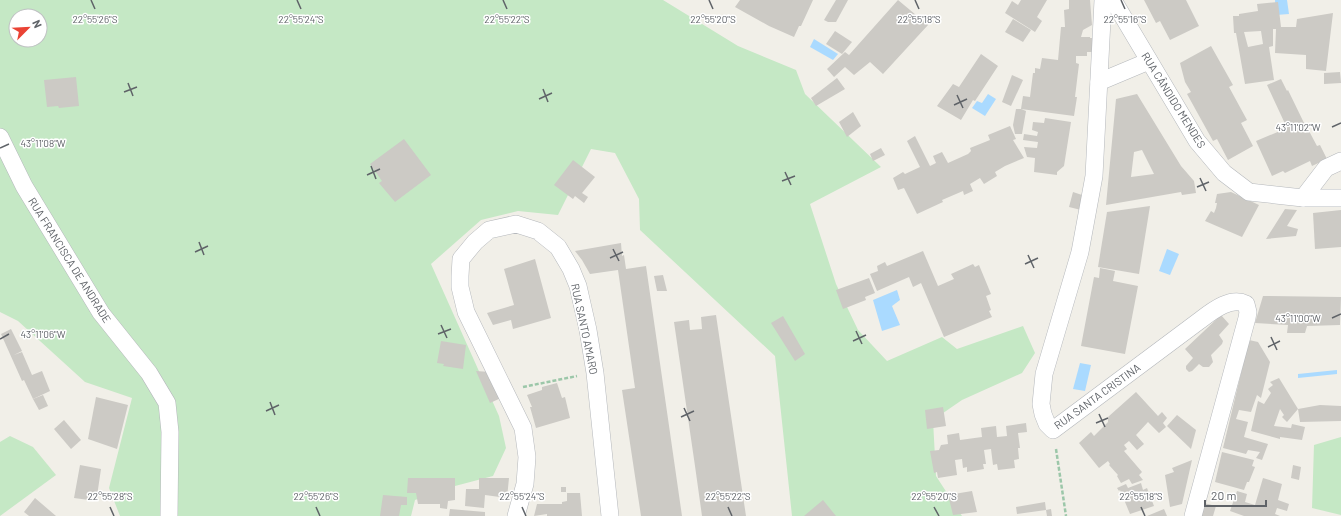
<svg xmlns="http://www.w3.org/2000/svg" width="1341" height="516" font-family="Barlow,sans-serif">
<rect width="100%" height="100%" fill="#f1efe8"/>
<!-- green -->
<g fill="#c5e8c5" fill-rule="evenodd">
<path d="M0 0H663L738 46 796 70 805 94 881 167 810 204 836 284 858 330 887 361 942 337 957 349 1023 326 1035 353 1022 373 962 400 933 420 936 476 962 516H792L775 356 640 230 639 199 615 153 591 149 558 215 518 211 481 220 431 264 499 416 506 448 493 476 455 486 415 500 411 516H120L109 488 132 398 85 382 18 321 0 312ZM16 16H40V40H16Z"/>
<path d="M10 436 33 447 56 475 0 516V442Z"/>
<path d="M1341 437V515L1312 508 1314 445Z"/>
</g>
<!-- water -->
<g fill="#aadaff">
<path d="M1275 0H1287L1289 14 1276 15Z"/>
<path d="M814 39 838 54 833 60 810 47Z"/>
<path d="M988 94 996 99 985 116 972 108 977 101 982 103Z"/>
<path d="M1167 249 1179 254 1170 275 1159 271Z"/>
<path d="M897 290 900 300 892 306 900 325 882 331 873 300Z"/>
<path d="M1080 363 1091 365 1085 391 1073 389Z"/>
<path d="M1337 370V374L1298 378V374Z"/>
</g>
<!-- building -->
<g fill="#cccac5" fill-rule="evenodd">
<path d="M740 0H813L801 26H799L794 37 769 26 735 7Z"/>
<path d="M836 0H848L836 22H828L824 20Z"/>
<path d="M898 0 928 25 883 74 870 62 854 75 845 67 834 77 827 69 845 52 849 55Z"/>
<path d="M1021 0H1047L1037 17 1042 21 1035 32 1005 13 1012 1 1018 5Z"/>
<path d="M1069 0H1090L1092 25 1083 30 1081 37H1090V38H1094L1093 52H1087V56H1076V63L1079 64 1075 97H1077L1074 116 1021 109 1026 111 1022 134H1015L1013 125 1016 109H1021L1023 96 1030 97 1033 73H1035V68L1040 69 1042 58 1058 60 1061 27H1065L1064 10 1069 9Z"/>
<path d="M1144 0H1186L1199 26 1170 40 1160 21 1156 23Z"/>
<path d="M1278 2 1281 27H1296L1297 19 1333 13 1326 71 1306 69V55L1275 53 1276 29H1273V46L1269 47 1274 80 1245 84 1236 33H1234L1233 16H1239V14L1258 11 1257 4ZM1261 31 1263 44 1248 47 1244 32Z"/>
<path d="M1013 19 1031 30 1023 42 1005 32Z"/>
<path d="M835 31 852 42 842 54 826 44Z"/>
<path d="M1211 46 1233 85 1229 87 1247 120 1241 123 1253 146 1228 160 1217 139 1213 141 1187 94 1191 92 1185 82 1180 63Z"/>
<path d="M981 54 998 66 975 101 973 100 961 120 937 106 953 84 959 87Z"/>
<path d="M1340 72 1341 83 1324 84V73Z"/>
<path d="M1012 75 1023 80 1011 106 1002 102Z"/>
<path d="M76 77 79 106 59 108 58 106 47 107 44 80Z"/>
<path d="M837 78 845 89 816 106 811 98Z"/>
<path d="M1281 79 1287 91 1288 90 1305 125 1302 127 1305 133 1309 131 1317 146 1320 145 1327 159 1312 166 1310 161 1285 173 1283 171 1272 176 1256 141 1287 128 1267 85Z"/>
<path d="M1137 94 1181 166 1194 181 1196 193 1182 195 1181 192 1106 205 1116 99ZM1142 150 1154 174 1131 177 1134 152Z"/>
<path d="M853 112 861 126 847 137 839 122Z"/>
<path d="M1045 118 1071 122 1064 166 1057 172V175L1034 172 1035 158 1027 157 1024 147 1037 148 1038 142 1023 140 1024 134 1037 136 1038 132 1032 130 1033 122 1044 123Z"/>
<path d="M1010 126 1016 139 1013 140 1024 158 1005 166 995 172 997 176 984 184 980 178 970 184 973 191 964 195 963 191 942 200 943 202 917 214 904 188 898 190 893 178 903 172 905 174 920 167 907 141 915 136 930 166 936 163 933 156 942 152 948 163 968 154 971 151 970 148 990 140 988 135Z"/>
<path d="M404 139 431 175 395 202 379 183 382 181 370 164Z"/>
<path d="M881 148 885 155 873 161 870 154Z"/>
<path d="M573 160 595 177 582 193 588 197 584 203 575 196 573 199 554 185Z"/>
<path d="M1073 192 1085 196 1081 210 1069 207Z"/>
<path d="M1231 192 1259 205 1242 237 1205 221 1211 211 1214 213 1216 208 1217 203H1215L1217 194Z"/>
<path d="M1150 206 1139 274 1098 267 1107 212Z"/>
<path d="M1285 209 1297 210 1287 226 1298 229 1296 236 1266 239Z"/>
<path d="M1341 210V247L1315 249 1313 213Z"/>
<path d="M621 243 622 256 624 255 626 269 646 266 682 516H641L622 390 635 388 618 270 590 274 582 260 575 251Z"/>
<path d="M923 251 938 286 954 279 951 274 973 264 975 267 979 265 991 294 986 296 991 310 989 311 992 317 944 337 921 283 913 287 909 277 877 291 870 274 878 271 877 266 885 262 887 266Z"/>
<path d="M535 259 551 318 513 329 511 320 493 325 487 313 514 305 504 269Z"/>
<path d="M1100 268 1115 271 1113 281 1138 286 1125 354 1081 346 1094 277 1099 278Z"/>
<path d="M663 275 667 291H657L654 276Z"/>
<path d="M869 278 875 293 865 297 866 300 843 309 836 290Z"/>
<path d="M1263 296 1341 297 1340 325 1307 326 1305 333H1287L1288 325 1255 323Z"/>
<path d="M716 315 746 516H702L695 466 674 322 689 320 690 330 702 329 701 317Z"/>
<path d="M1221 315 1229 324 1219 335 1223 341 1222 344 1211 355 1213 362 1209 367H1203L1199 364 1192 371 1189 372 1186 369V366L1193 358 1185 349Z"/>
<path d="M783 316 805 354 795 361 771 323Z"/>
<path d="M11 329 22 351 14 355 22 352 32 375 42 371 50 391 33 399 24 380 22 381 1 334Z"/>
<path d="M1249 340 1258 342 1270 362 1261 398 1257 395 1251 412 1239 410 1236 419 1248 422 1244 437 1268 444 1262 460 1256 458 1260 452 1248 450 1246 454 1223 448Z"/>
<path d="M441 341 466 345 463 369 443 366 444 364 437 363Z"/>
<path d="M476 371 490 372 501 398 490 403Z"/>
<path d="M1279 378 1298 409 1320 405 1341 406V421L1300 422 1298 409 1287 422 1282 417 1284 415 1280 409 1274 426 1291 428 1292 424 1305 427 1302 440 1280 437V439L1251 431 1258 401 1264 404 1271 393 1268 389 1273 385 1270 382Z"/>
<path d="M557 383 562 398 565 397 570 418 536 428 530 407H532L527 395 542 390V387Z"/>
<path d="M1136 392 1158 416 1162 412 1167 418 1163 423 1166 427 1159 433 1148 422 1136 435 1144 444 1137 450 1129 441 1124 445 1127 449 1124 451 1142 472 1139 475 1143 480 1132 484 1129 479 1121 483 1117 476 1118 475 1109 465 1110 464 1108 461 1099 468 1079 443 1091 432 1094 436 1108 422V417Z"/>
<path d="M43 395 48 406 39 410 33 399Z"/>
<path d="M96 397 128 405 117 449 88 439Z"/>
<path d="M943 407 946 426 927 429 925 410Z"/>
<path d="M1177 415 1196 430 1191 449 1167 426Z"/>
<path d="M64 420 81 440 71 449 54 429Z"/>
<path d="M1026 423 1027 432 1018 433 1020 448H1018L1019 459 1014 460 1015 468 998 470 997 464 993 465 991 449 984 450 986 464H983L984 469 967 472V467L963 468 962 459 955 460 957 475 938 478 937 472 934 473 930 451 939 450 941 445 948 444 947 435 959 433 960 440 982 437 981 428 996 426 997 437 1007 436 1006 426Z"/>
<path d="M1222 452 1254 460 1252 466 1255 467 1249 482H1247L1244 490 1215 482Z"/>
<path d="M1192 460 1182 504 1170 507 1165 475 1174 472 1172 468Z"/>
<path d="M80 465 101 469 97 496 89 495V500L74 498Z"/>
<path d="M1293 465 1301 467 1299 480 1291 478Z"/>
<path d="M408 478H455V500L448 501 447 509 440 508V504H418L416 493H407Z"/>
<path d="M479 478H509L507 498 485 495 484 508 465 506 466 489H479Z"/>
<path d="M1263 478 1282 484 1278 500 1289 504 1287 511 1277 508 1275 514 1280 516H1244L1230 511 1237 491 1247 494 1245 502 1255 505Z"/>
<path d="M1141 483 1143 490 1147 488 1154 506 1130 514 1120 490 1119 491 1117 488 1126 484 1128 488Z"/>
<rect x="561" y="487" width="5" height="5"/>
<path d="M972 491 977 512 953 515 948 495Z"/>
<path d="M567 493H580L582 516H547V514L534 516 537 504H562V502L567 501Z"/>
<path d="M383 495 407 497V505H401L399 516H380Z"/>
<path d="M35 498 56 516H29L24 512Z"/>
<path d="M823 500 836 516H804L817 505Z"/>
<path d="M1045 502 1046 510 1017 514 1016 507Z"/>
<path d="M1200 502 1216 506 1213 516H1196Z"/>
<path d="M450 509 485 512V516H449Z"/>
<path d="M1051 509 1052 516H1047L1046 510Z"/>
<path d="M1164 509 1167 516H1147Z"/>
</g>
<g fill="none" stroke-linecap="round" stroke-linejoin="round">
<!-- minor casing -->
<g stroke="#b5b8bc" stroke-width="18">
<g id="minor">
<path d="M1103 0 1094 176 1080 252 1044 374 1041 404 1043 414 1047 424 1053 430 1199 321C1211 312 1230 296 1246 304L1248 312 1247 318 1193 516"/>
<path d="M1113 0 1197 141 1224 173 1249 192 1303 198H1341"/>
<path d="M1099 82 1149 61"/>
<path d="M0 137 24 186 101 313 149 373 167 403 170 432 169 516"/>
<path d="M1303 198 1326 168 1341 161"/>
<path d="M516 516 525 484 527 457 523 428 466 312 460 287V276L461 259 475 242 489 230 516 224 538 231 558 247 571 269 578 286 588 330 595 373 610 516"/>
</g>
</g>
<!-- path -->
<g stroke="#9cc7a9" stroke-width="2.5" stroke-dasharray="4 2" stroke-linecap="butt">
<path d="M523 387 577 376"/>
<path d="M1056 449 1066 516"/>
</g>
<!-- minor -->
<use href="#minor" stroke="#fff" stroke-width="17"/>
</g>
<!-- ticks -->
<path fill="none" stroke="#5f6368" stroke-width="1.5" d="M91 0 95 9M297 0 301 9M503 0 507 9M709 0 713 9M915 0 919 9M1121 0 1125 9M128 83 133 96M543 89 548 102M124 92 137 87M957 95 963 108M539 99 552 93M954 105 967 99M1332 127 1341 123M0 148 9 144M371 166 376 179M785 172 791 185M367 175 380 169M1200 178 1206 191M782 181 795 176M1197 187 1209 182M199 242 204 255M613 249 619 261M195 252 208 246M1028 255 1034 268M610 258 623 252M1025 264 1038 258M1332 318 1341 314M441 325 447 338M856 331 862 344M438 334 451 329M1271 337 1277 350M0 339 9 334M853 341 866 335M1268 347 1280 341M270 402 275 415M684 408 690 421M266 411 279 405M1099 414 1105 427M681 417 694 411M1096 423 1108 418M110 507 114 516M316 507 320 516M522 507 526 516M728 507 732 516M934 507 939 516M1141 507 1145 516"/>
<g text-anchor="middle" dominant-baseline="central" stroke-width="3" stroke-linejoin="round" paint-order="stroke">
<!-- street labels -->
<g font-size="11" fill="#5f6368" stroke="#fff">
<text transform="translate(1174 100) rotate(58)">RUA CÂNDIDO MENDES</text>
<text transform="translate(70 260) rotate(58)">RUA FRANCISCA DE ANDRADE</text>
<text transform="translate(585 329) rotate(78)">RUA SANTO AMARO</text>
<text transform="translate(1097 396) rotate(-36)">RUA SANTA CRISTINA</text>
</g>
</g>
<g font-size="10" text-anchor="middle" fill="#5f6368" stroke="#fff" stroke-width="3" stroke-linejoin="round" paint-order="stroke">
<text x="95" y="23">22°55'26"S</text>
<text x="301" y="23">22°55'24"S</text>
<text x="507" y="23">22°55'22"S</text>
<text x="713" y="23">22°55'20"S</text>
<text x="919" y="23">22°55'18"S</text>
<text x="1125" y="23">22°55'16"S</text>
<text x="1298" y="131">43°11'02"W</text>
<text x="43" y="147">43°11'08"W</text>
<text x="1298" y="322">43°11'00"W</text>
<text x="43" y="338">43°11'06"W</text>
<text x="110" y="500">22°55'28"S</text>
<text x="316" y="500">22°55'26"S</text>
<text x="522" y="500">22°55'24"S</text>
<text x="728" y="500">22°55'22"S</text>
<text x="934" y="500">22°55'20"S</text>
<text x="1141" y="500">22°55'18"S</text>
</g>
<!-- north arrow -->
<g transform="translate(28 28) rotate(66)"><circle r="19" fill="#ffffff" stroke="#bfc1c3"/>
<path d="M0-3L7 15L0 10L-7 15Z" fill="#ea4335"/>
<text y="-6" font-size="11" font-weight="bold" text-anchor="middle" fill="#5f6368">N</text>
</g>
<!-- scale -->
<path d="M1205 500v6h61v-6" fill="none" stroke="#5f6368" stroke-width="2"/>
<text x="1211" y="500" font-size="12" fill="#5f6368" stroke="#ffffff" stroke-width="3" paint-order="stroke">20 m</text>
</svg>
